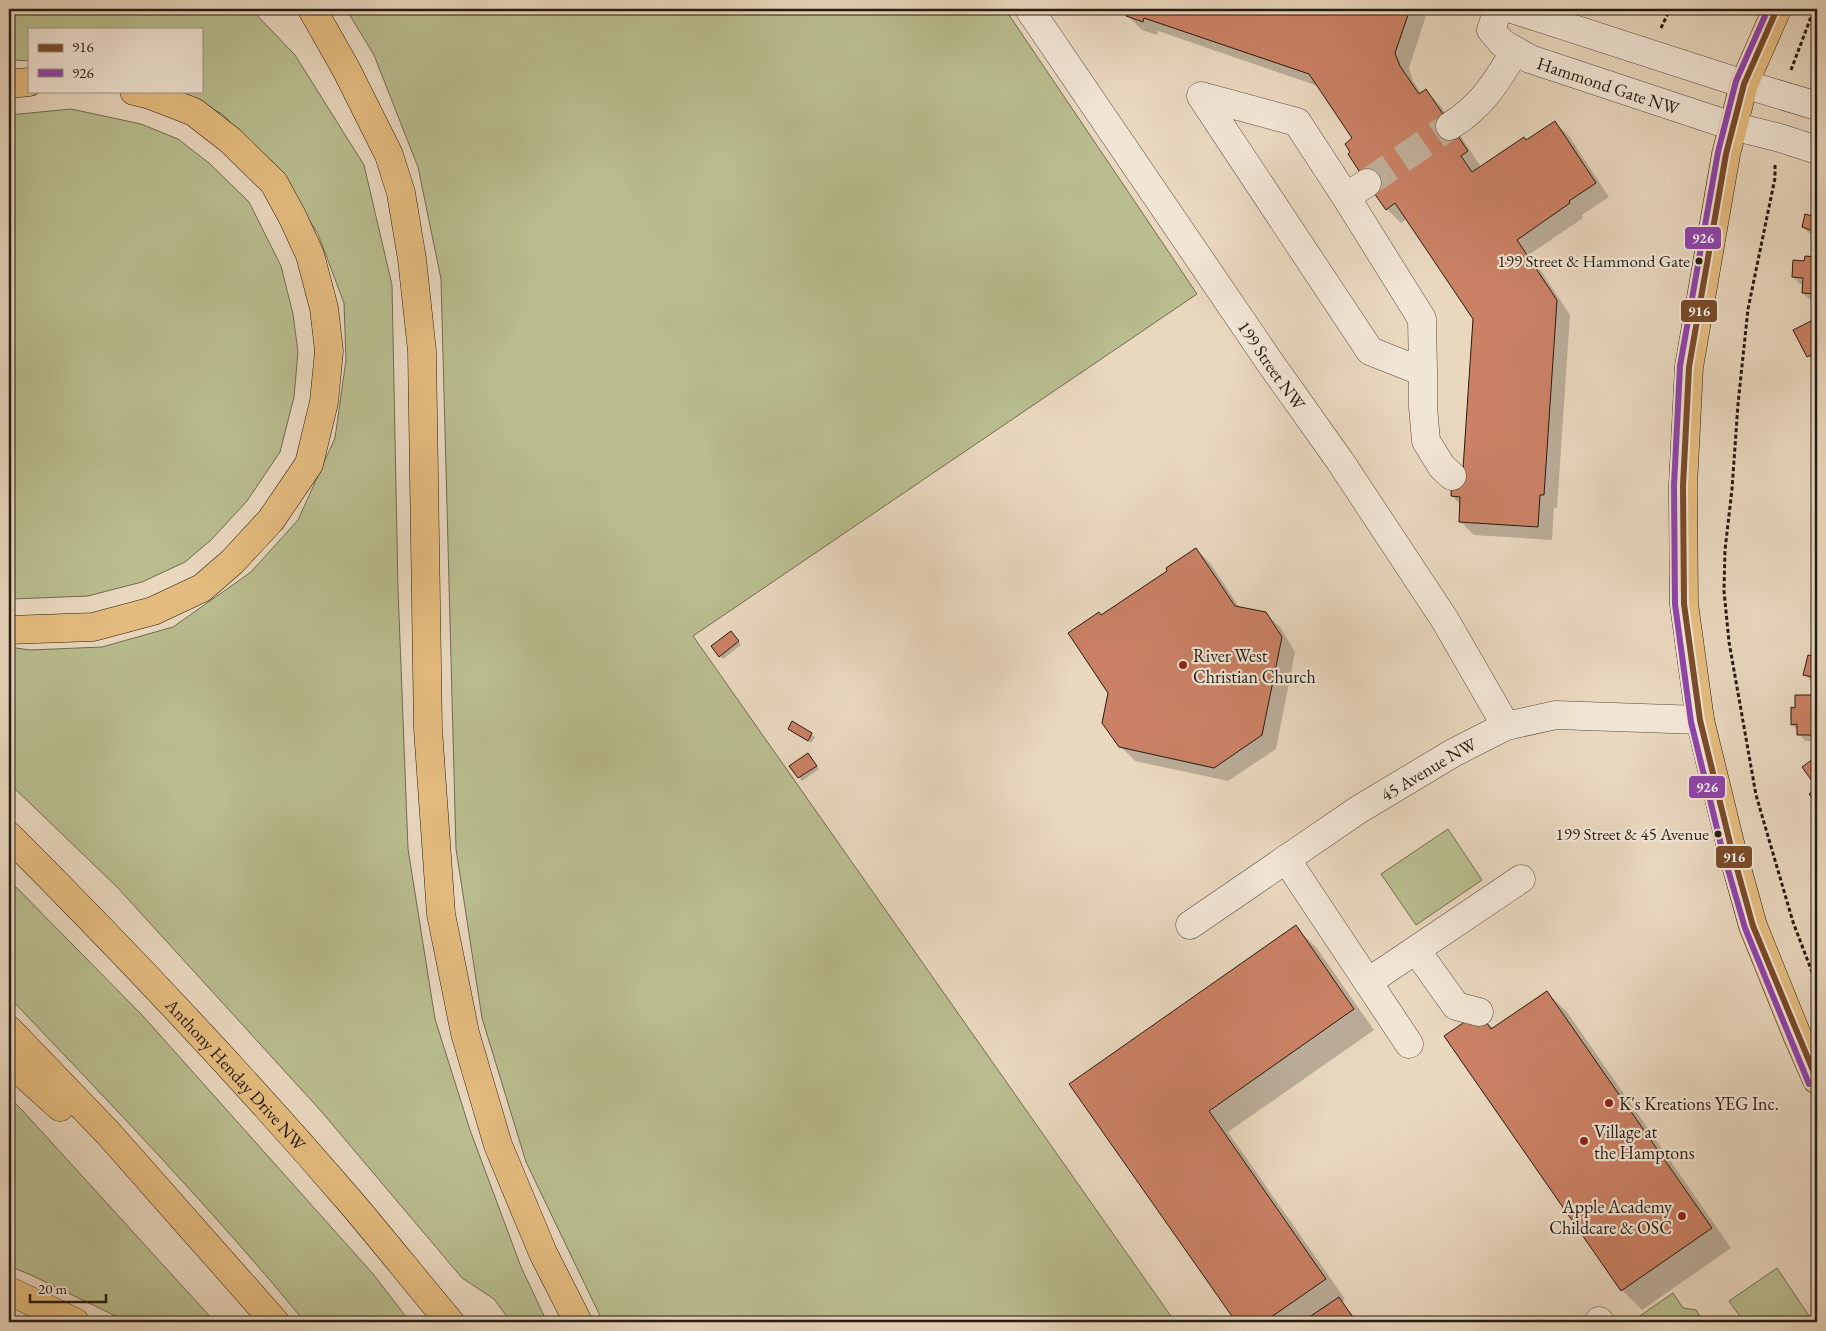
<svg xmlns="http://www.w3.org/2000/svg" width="1826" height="1331" font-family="'EB Garamond',serif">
<rect width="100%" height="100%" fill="#e9d7be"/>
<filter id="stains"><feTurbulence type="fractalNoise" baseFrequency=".004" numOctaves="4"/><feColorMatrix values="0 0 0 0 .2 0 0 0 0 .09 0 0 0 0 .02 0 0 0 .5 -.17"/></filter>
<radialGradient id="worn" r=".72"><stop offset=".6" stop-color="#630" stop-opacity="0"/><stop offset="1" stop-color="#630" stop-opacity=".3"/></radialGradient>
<!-- green -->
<g fill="#b9bd8f" stroke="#706c50">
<path d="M9 9H251L295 55 364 165 392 285 398 589 408 849 435 1019 470 1130 521 1267 547 1322H511L494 1299 462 1278 321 1111 118 888 9 783V647L30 650 102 647 173 627 251 572 298 520 335 438 346 360 344 303 318 234 277 169 222 114 178 91H201V29H29V61L15 60 9 62Z"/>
<path d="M346 9H1005L1197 294 693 636 1175 1322H603L526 1162 482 1018 456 849 441 279 418 167 374 55Z"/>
<path d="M71 109 141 124 178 139 209 163 249 202 281 266 293 314 298 352 294 397 280 452 247 501 211 540 185 562 142 582 88 596 12 599 9 598V115Z"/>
<path d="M1448 829 1482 880 1416 925 1381 874Z"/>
<path d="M9 880 142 1015 373 1274 410 1322H305C212 1209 110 1103 9 997Z"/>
<path d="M9 1097 22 1110 215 1322H128L31 1275 9 1266Z"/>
<path d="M1777 1268 1809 1316 1800 1322H1744L1729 1301Z"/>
<path d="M1673 1293 1683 1308 1696 1310 1704 1322H1631Z"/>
</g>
<!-- shadow -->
<g fill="#0003">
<path d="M1128 9H1428L1409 68 1413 81 1422 94 1426 91 1440 105 1481 167 1527 141 1555 123 1569 136 1609 197 1582 215 1583 218 1530 254 1570 315 1557 508H1554L1552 540 1474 535 1460 521 1461 505 1452 496 1464 470 1475 319 1407 219 1401 223 1387 209 1354 139 1318 86 1158 31 1157 35 1142 30 1128 16 1129 12Z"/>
<path d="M1599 9H1613L1610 14Z"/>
<path d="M1817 205V237L1810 234 1803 227 1814 217Z"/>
<path d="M1806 257 1817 258V300H1810L1803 293 1804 284H1800L1793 277 1805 262Z"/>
<path d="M1817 320V363L1808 356 1795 331Z"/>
<path d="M1196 549 1210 563 1240 608 1265 613 1280 627 1295 652 1276 749 1228 781 1135 761 1120 746 1110 693 1101 616 1169 571Z"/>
<path d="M734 635 741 645 723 659 720 656Z"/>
<path d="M1817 656V683L1812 682 1805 675Z"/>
<path d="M1796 696H1817V741H1805L1792 724 1796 709Z"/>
<path d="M793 723 815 737 811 743 789 729Z"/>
<path d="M811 758 819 769 802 781 791 766Z"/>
<path d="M1295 927 1316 947 1374 1030 1228 1132 1345 1299 1342 1302 1359 1322H1238L1071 1084Z"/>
<path d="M1546 992 1567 1012 1731 1248 1642 1310 1622 1290 1479 1014 1494 1029Z"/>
</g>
<!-- building -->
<g fill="#ca8165" stroke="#271b11">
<path d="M1127 9H1410L1395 53 1400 66 1419 94 1426 89 1468 151 1461 156 1472 172 1524 137 1526 140 1555 121 1596 183 1569 201 1570 203 1517 240 1557 300 1544 495H1540L1538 527 1459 522 1460 497 1451 496 1452 476 1453 468 1463 469 1473 319 1395 203 1386 210 1367 183 1348 154 1350 152 1345 144 1352 138 1309 74 1144 18 1143 22 1126 16 1128 11 1126 10Z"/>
<path d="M1817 202V235L1812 234 1813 231 1802 227 1805 214 1813 216Z"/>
<path d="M1805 256 1817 257V294L1802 293 1803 278 1792 277 1793 260 1804 261Z"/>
<path d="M1817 318V361L1815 363 1811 355 1807 357 1793 330Z"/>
<path d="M1196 548 1235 606 1266 612 1282 637 1262 735 1214 768 1119 747 1102 723 1108 693 1068 633 1099 612 1101 615 1167 571 1166 568Z"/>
<path d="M731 631 739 641 719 657 711 646Z"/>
<path d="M1817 650V678L1803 675 1808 655 1816 657Z"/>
<path d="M1795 695H1817V735H1797V724L1791 725V707L1795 708Z"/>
<path d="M792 721 812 733 808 741 788 729Z"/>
<path d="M808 753 817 766 798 778 789 766Z"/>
<path d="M1817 756V788L1802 767Z"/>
<path d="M1817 788V805L1809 794Z"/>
<path d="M1296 925 1354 1009 1209 1111 1326 1279 1264 1322H1236L1069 1084Z"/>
<path d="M1547 991 1712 1228 1621 1291 1444 1036 1479 1012 1491 1029Z"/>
<path d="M1339 1297 1356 1322H1302Z"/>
</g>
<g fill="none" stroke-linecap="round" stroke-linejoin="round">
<!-- minor-tunnel -->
<path stroke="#c2b19b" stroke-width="28" stroke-dasharray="28 14" stroke-linecap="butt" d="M1367 183 1450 126"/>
<!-- minor casing -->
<g stroke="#584a3c" stroke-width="29">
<g id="minor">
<path id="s1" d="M1029 9 1271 364 1340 461 1445 620 1506 726"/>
<path id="s2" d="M1498 9 1491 30 1502 43 1530 59 1732 126 1780 138 1817 150"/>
<path d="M1512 9 1744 84 1817 106"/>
<path d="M1450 126C1482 106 1496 83 1515 51"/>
<path d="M1346 197 1367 183"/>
<path d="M1423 372 1422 319 1346 197 1297 122 1201 96 1370 351 1423 372V407L1426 441 1442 467 1452 476"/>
<path d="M1286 859 1409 1044"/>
<path id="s3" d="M1190 925 1358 810 1453 753 1506 726 1556 715 1700 720"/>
<path d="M1416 950 1456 1006 1479 1012"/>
<path d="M1368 982 1521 879"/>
<path d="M1599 1321 1600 1322"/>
</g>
</g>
<!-- major casing -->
<g stroke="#271b11" stroke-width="29">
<path id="major" d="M1777 9 1744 84 1726 154 1689 367 1683 486 1684 604 1700 720 1731 847 1753 926 1797 1035 1817 1080"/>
</g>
<!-- highway casing -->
<g stroke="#271b11" stroke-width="29">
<g id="highway">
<path d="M312 9 346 69 389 155 401 193 412 259 422 351 428 729 441 914 465 1033 498 1145 543 1253 578 1322"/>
<path d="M9 84 29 82"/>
<path d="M9 630 93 627 153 611 202 588 232 562 271 520 309 464 324 402 329 351 324 308 310 255 293 218 274 183 230 140 194 112 150 95 134 91"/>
<path id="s4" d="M9 836C128 955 244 1078 354 1206 386 1244 418 1284 450 1322"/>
<path d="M9 1030 108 1133 275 1322"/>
<path d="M9 1061 60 1107"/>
<path d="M9 1291 75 1322"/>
</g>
</g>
<!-- path -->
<g stroke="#271b11" stroke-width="3" stroke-dasharray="4 2.5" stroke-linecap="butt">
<path d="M1661 28 1670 9"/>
<path d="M1791 70 1814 9"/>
<path d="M1775 165V178L1748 309 1738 404 1732 489 1725 550 1724 591 1729 642 1756 795 1793 922 1817 985"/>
</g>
<!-- minor -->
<use href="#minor" stroke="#f1e5d5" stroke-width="28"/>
<!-- major -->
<use href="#major" stroke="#e4bc7f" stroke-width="28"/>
<!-- highway -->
<use href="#highway" stroke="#e4bc7f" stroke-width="28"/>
<!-- bus-1 casing -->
<g stroke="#f1e5d5" stroke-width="10">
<path id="bus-1" d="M1777 9 1744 84 1726 154 1689 367 1683 486 1684 604 1700 720 1731 847 1753 926 1817 1080"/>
</g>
<!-- bus-2 casing -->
<g stroke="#f1e5d5" stroke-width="10">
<path id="bus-2" d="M1768 9 1736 81 1718 152 1680 366 1674 486 1675 604 1691 722 1722 849 1745 928 1809 1084"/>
</g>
<!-- bus-1 -->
<use href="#bus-1" stroke="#7a4b2a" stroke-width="6"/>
<!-- bus-2 -->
<use href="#bus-2" stroke="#8e44ad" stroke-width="6"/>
</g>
<!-- markers -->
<g fill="#271b11" stroke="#f1e5d5" stroke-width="2">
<circle cx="1699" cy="261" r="4.5"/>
<circle cx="1718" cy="834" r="4.5"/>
</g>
<g fill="#8f2418" stroke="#f1e5d5" stroke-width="2">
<circle cx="1183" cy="665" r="5"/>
<circle cx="1609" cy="1103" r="5"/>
<circle cx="1584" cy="1141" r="5"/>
<circle cx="1682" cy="1216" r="5"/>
</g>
<g text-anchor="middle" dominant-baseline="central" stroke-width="4.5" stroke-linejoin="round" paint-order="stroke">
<!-- bus labels -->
<g font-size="17" fill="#271b11" stroke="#f1e5d5" text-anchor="end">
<text x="1690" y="261">199 Street &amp; Hammond Gate</text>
<text x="1709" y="834">199 Street &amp; 45 Avenue</text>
</g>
<!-- street labels -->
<g font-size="18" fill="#271b11" stroke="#f1e5d5">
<text stroke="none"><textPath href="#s2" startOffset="154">Hammond Gate NW</textPath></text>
<text stroke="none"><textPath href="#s1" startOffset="431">199 Street NW</textPath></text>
<text stroke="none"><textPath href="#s3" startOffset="285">45 Avenue NW</textPath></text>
<text stroke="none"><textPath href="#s4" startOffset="329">Anthony Henday Drive NW</textPath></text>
</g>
<!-- poi labels -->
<g font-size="18" fill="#271b11" stroke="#f1e5d5" text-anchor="start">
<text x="1193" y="655">River West<tspan x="1193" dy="21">Christian Church</tspan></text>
<text x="1619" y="1103">K's Kreations YEG Inc.</text>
<text x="1594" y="1131">Village at<tspan x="1594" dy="21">the Hamptons</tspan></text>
<text x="1672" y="1206" text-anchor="end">Apple Academy<tspan x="1672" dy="21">Childcare &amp; OSC</tspan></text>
</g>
</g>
<g stroke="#f1e5d5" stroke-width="2">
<rect x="1684" y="226" width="38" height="24" rx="5" fill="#8e44ad"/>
<rect x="1680" y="299" width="38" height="24" rx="5" fill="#7a4b2a"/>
<rect x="1688" y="775" width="38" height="24" rx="5" fill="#8e44ad"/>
<rect x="1715" y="845" width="38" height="24" rx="5" fill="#7a4b2a"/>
</g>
<g font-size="14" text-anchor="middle" font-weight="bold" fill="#fff">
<text x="1703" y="243">926</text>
<text x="1699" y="316">916</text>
<text x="1707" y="792">926</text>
<text x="1734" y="862">916</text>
</g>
<!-- margin -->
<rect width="1826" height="1331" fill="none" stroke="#e9d7be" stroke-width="30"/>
<rect x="10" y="10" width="1806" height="1311" fill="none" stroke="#271b11" stroke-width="2.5"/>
<rect x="15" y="15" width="1796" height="1301" fill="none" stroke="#271b11"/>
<!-- legend -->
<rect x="28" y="28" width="175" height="65" fill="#f1e5d5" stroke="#a09487"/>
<rect x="38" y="44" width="25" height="8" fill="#7a4b2a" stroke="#a09487"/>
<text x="72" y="52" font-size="15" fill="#271b11">916</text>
<rect x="38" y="69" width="25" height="8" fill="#8e44ad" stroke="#a09487"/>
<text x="72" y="78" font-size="15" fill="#271b11">926</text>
<!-- scale -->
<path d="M30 1294v8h76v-8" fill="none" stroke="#271b11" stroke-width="2.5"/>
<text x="38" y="1294" font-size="15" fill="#271b11" stroke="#f1e5d5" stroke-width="4" paint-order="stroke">20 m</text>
<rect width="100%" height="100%" filter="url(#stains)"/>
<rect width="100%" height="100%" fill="url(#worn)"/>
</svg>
